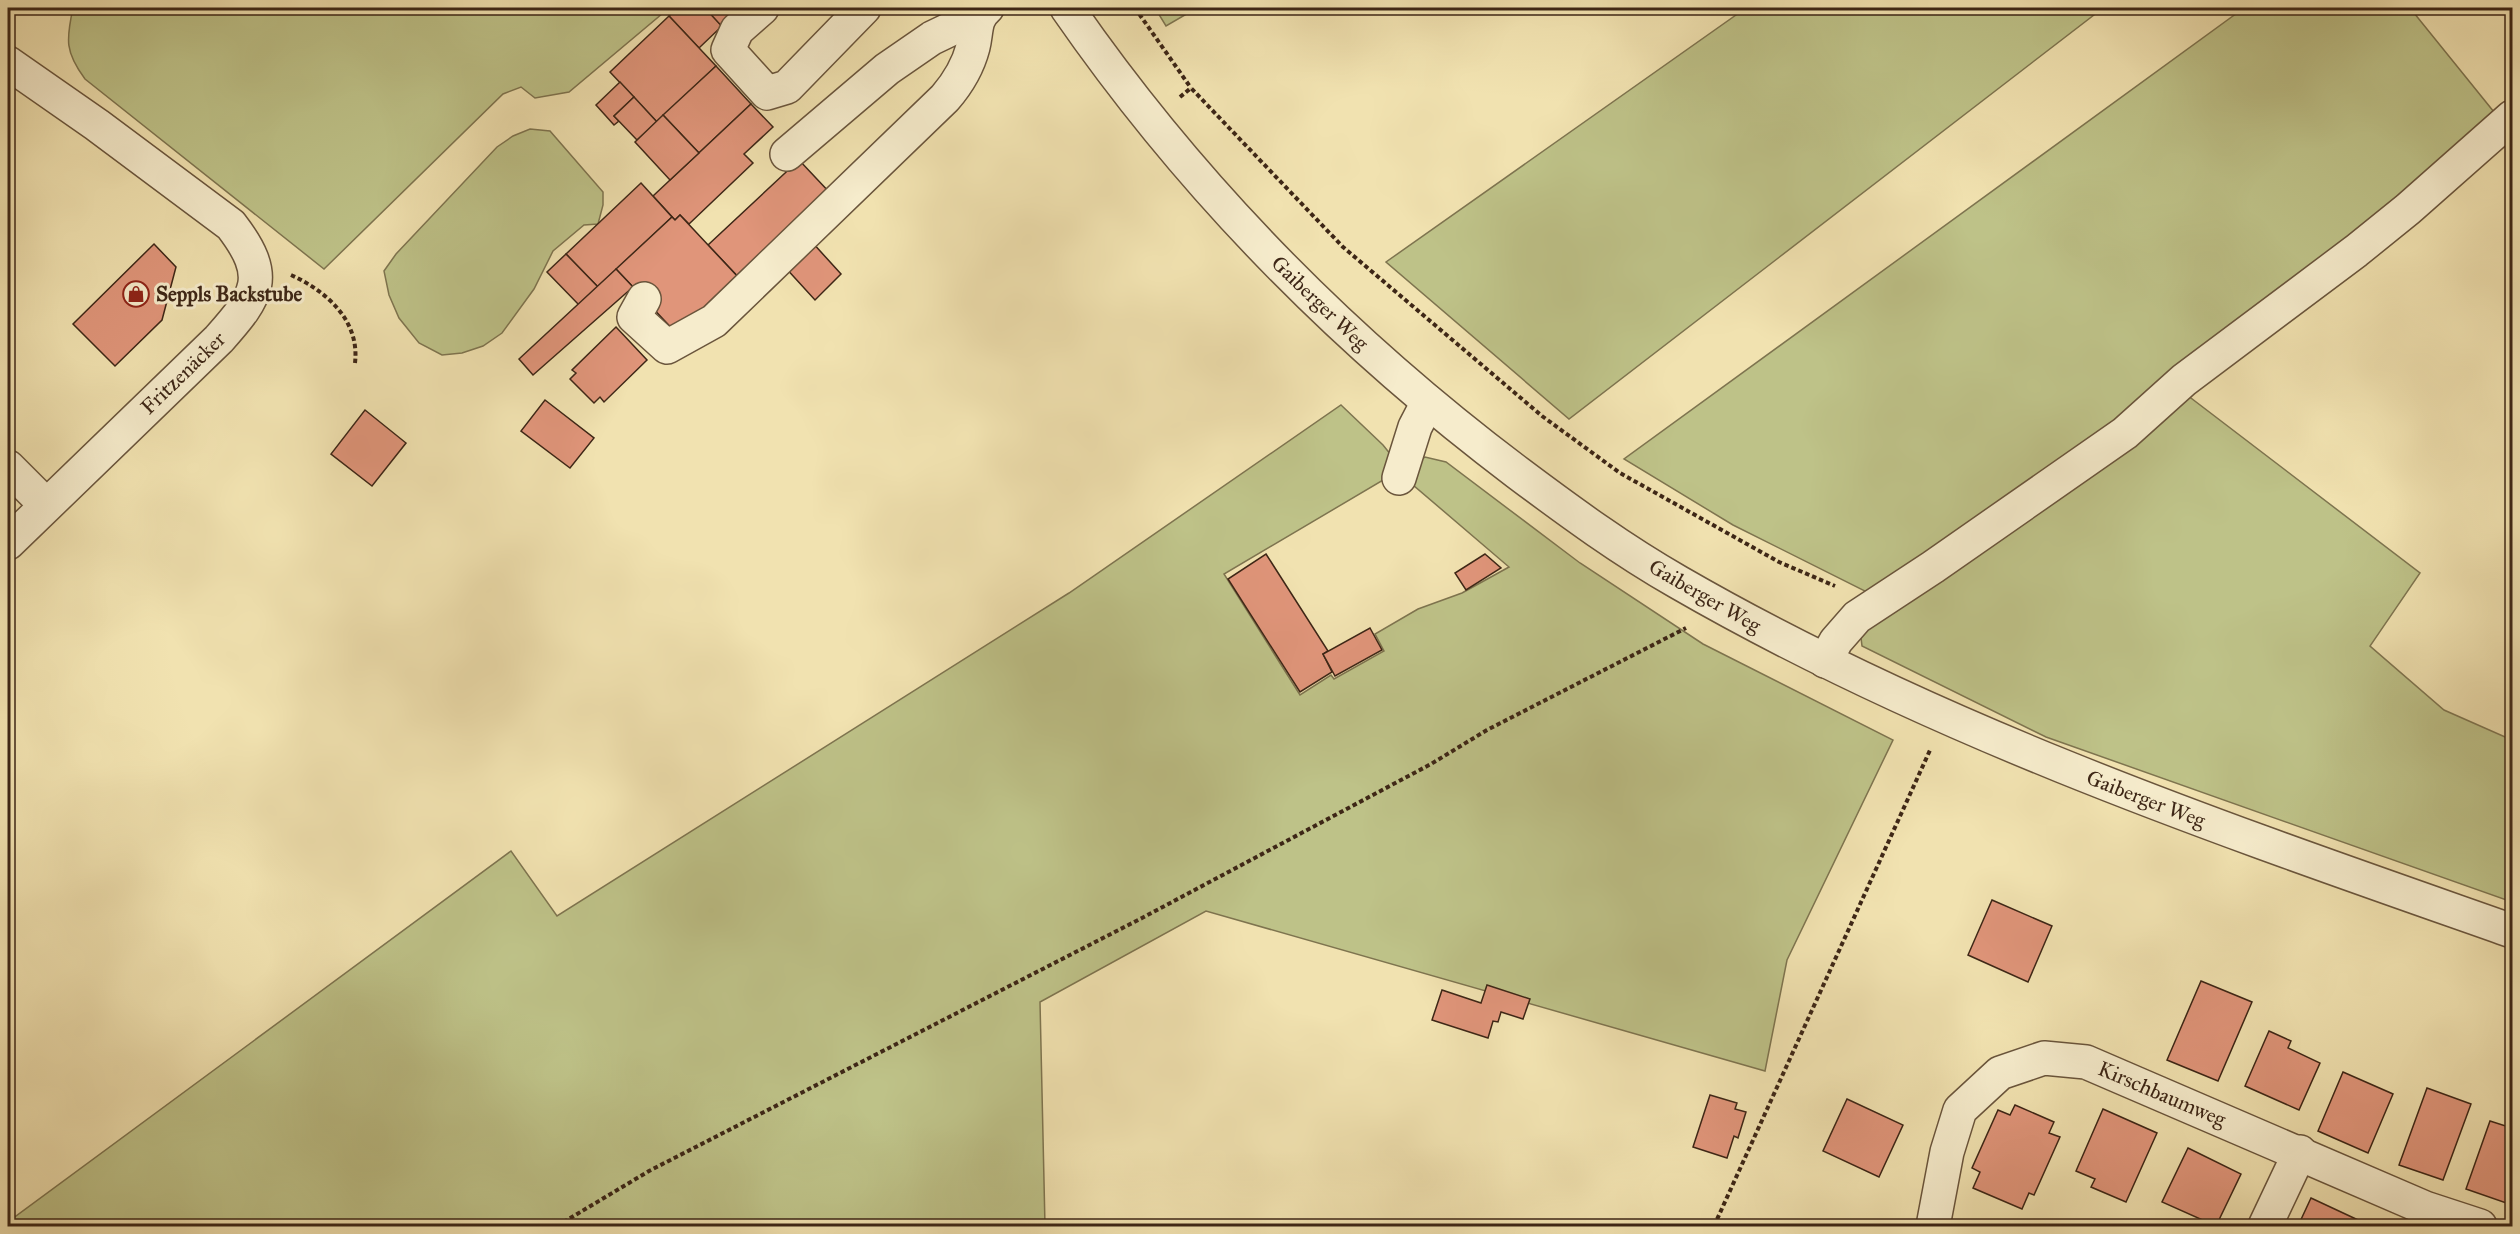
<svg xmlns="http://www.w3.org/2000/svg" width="2520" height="1234" font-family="'IM FELL Great Primer',serif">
<rect width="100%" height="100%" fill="#f1e2b0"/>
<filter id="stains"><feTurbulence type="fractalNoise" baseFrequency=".00333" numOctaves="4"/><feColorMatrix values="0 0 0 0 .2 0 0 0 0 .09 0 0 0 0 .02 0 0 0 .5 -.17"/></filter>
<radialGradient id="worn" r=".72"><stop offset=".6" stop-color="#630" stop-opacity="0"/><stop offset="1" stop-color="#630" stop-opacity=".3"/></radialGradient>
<!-- green -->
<g fill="#bec288" stroke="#7e744f" stroke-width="1.5">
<path d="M73 8H669L569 92 535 98 521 87 503 94 324 269 85 79C65 52 66 40 73 8Z"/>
<path d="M1155 8H1197L1166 26Z"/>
<path d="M1746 8H2103L1569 419 1386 262Z"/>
<path d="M2244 8H2410L2494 112 2393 207 2170 382 2420 573 2370 646 2444 710 2512 740V902L2046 737 1862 646 1860 629 1875 596 1733 525 1624 459Z"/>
<path d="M530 129 550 131 603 192V205L598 224 584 225 553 251 534 289 502 333 483 346 462 353 442 355 419 343 399 318 389 295 384 271 396 254 497 147 513 136Z"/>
<path d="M1341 405 1383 445 1395 460 1390 476 1224 574 1300 695 1331 675 1334 679 1384 651 1375 634 1418 609 1462 593 1509 567 1406 479 1415 463 1425 457 1446 462 1580 563 1703 644 1893 740 1787 960 1765 1071 1206 911 1040 1002 1045 1226H8V1222L511 851 557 916 1069 593Z"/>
</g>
<!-- building -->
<g fill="#e0957a" stroke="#3d2616" stroke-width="1.5">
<path d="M678 8H705L722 26 699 48 669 16Z"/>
<path d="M705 8H753L727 32Z"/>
<path d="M669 16 716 66 657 122 610 72Z"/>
<path d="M716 66 751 104 699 153 663 115Z"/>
<path d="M620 82 634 97 614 116 619 121 614 125 596 105Z"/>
<path d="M634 97 657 122 637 140 614 116Z"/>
<path d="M751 104 773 127 744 154 753 163 689 224 680 215 675 220 653 196Z"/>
<path d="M663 115 699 153 670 180 635 142Z"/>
<path d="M799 160 831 194 743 282 708 245Z"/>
<path d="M641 183 672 217 598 287 566 254Z"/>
<path d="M680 215 739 278 679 336 616 269 672 217 675 220Z"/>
<path d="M811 241 841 274 815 300 784 266Z"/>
<path d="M154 244 176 267 162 320 115 366 73 324Z"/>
<path d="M566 254 598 287 579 305 547 272Z"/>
<path d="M616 269 633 287 533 375 519 359Z"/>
<path d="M616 327 647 360 604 402 600 397 594 403 570 379 576 373 572 370Z"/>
<path d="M545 400 594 438 570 468 521 431Z"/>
<path d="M365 410 406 443 372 486 331 454Z"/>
<path d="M1266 554 1328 651 1323 654 1332 672 1300 692 1228 579Z"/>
<path d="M1485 554 1501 568 1466 590 1455 573Z"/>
<path d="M1370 628 1382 650 1335 676 1323 654Z"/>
<path d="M1992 900 2052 926 2028 982 1968 955Z"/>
<path d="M2201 981 2252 1002 2218 1081 2167 1060Z"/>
<path d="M1487 985 1530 999 1523 1019 1501 1012 1498 1022 1493 1021 1488 1038 1432 1020 1442 990 1481 1003Z"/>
<path d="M2269 1031 2291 1041 2288 1048 2320 1063 2299 1110 2245 1086Z"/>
<path d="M2343 1072 2393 1094 2368 1153 2318 1131Z"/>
<path d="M2427 1088 2471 1104 2443 1180 2399 1165Z"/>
<path d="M1710 1095 1737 1103 1735 1109 1746 1112 1738 1138 1734 1136 1727 1158 1693 1147Z"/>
<path d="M1847 1099 1903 1125 1879 1177 1823 1151Z"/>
<path d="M2015 1105 2054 1122 2049 1133 2060 1137 2034 1195 2029 1193 2022 1209 1973 1188 1980 1172 1972 1168 1998 1110 2010 1115Z"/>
<path d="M2103 1109 2157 1133 2126 1202 2091 1187 2095 1179 2076 1171Z"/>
<path d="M2490 1121 2512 1128V1205L2466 1189Z"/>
<path d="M2188 1148 2241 1174 2216 1226 2162 1202Z"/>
<path d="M2311 1198 2371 1226H2298Z"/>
</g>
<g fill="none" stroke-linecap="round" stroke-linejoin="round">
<!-- minor casing -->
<g stroke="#6a553c" stroke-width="36">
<g id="minor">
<path d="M762 8 737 30 728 50 767 93 787 87 864 8"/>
<path d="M1067 8C1191 187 1344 342 1518 473 1570 512 1622 550 1678 582 1941 734 2228 831 2512 931"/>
<path d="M8 63 97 125 231 225C271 277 258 295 219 339L8 543"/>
<path d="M787 154 887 69 932 38 978 16"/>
<path d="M644 299 634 317 667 347 714 321 945 98C958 83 968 66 973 47 977 31 974 19 987 8"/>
<path d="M8 467 46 505"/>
<path d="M1399 478 1415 427 1428 402"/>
<path d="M1825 661 1836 641 1857 617 1933 567 2125 433 2184 380 2356 251 2408 209 2512 117"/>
<path d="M1933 1226 1947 1152 1960 1110 2000 1073 2044 1058 2086 1062 2425 1208 2480 1226"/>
<path d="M2265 1226 2300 1152"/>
</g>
</g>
<!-- path -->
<g stroke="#3d2616" stroke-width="4" stroke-dasharray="4.5 3" stroke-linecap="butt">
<path d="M1135 8 1191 88"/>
<path d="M1180 97 1191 88 1343 247 1542 416 1620 473 1779 562 1835 586"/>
<path d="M291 275C326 291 360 320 355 363"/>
<path d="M557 1226 649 1171 1142 918 1431 764 1487 730 1686 628"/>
<path d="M1714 1226 1931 748"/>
</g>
<!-- minor -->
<use href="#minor" stroke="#f6eccc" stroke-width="33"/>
</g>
<!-- icons -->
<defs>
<g id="shop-ring" transform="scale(1.35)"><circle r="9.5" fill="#f6eccc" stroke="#8f2418" stroke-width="1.5"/><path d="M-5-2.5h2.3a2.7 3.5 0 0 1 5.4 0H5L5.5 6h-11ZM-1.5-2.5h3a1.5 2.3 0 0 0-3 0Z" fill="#8f2418"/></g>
</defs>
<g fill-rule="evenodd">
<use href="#shop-ring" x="136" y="294"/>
</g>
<g text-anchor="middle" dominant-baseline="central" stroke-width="6" stroke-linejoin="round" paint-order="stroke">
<!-- poi labels -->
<g font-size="21" font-weight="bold" fill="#3d2616" stroke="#f6eccc" text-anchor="start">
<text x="156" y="294">Seppls Backstube</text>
</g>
<!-- street labels -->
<g font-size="21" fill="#3d2616" stroke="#f6eccc">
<text transform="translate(1320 303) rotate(44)">Gaiberger Weg</text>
<text transform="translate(183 373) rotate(-44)">Fritzenäcker</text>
<text transform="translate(1705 596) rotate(30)">Gaiberger Weg</text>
<text transform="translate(2146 799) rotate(21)">Gaiberger Weg</text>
<text transform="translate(2162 1094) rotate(23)">Kirschbaumweg</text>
</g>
</g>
<!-- margin -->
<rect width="2520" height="1234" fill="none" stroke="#f1e2b0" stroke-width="30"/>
<rect x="9" y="9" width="2502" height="1216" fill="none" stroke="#3d2616" stroke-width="3"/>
<rect x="15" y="15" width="2490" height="1204" fill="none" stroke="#3d2616" stroke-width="1.5"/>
<rect width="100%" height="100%" filter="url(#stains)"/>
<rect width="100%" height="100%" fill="url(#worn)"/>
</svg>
